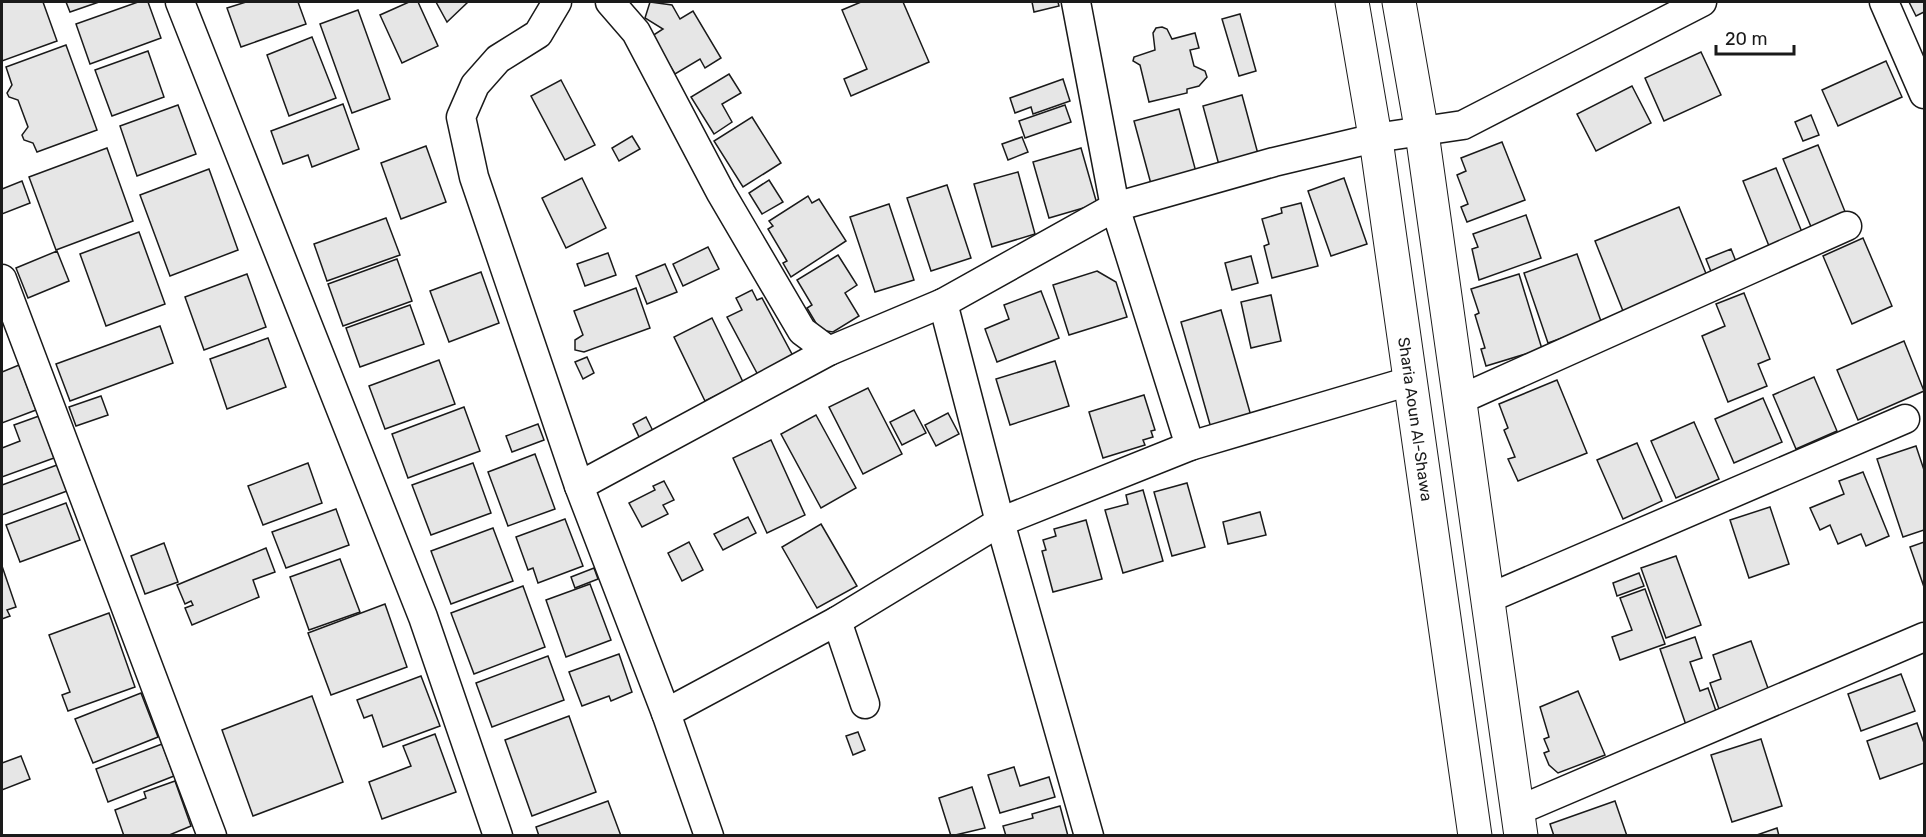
<svg xmlns="http://www.w3.org/2000/svg" width="1926" height="837" font-family="Rubik,sans-serif">
<rect width="100%" height="100%" fill="#fff"/>
<!-- building -->
<g fill="#e6e6e6" stroke="#1a1a1a" stroke-width="1.5">
<path d="M2 2H43L57 41 2 61Z"/>
<path d="M66 2H99L70 12Z"/>
<path d="M138 2H148L161 38 90 64 76 24Z"/>
<path d="M246 2H298L306 24 241 47 227 8Z"/>
<path d="M409 2H418L438 46 402 63 380 15Z"/>
<path d="M436 2H468L447 22Z"/>
<path d="M650 2 672 5 680 19 693 11 721 58 705 68 700 59 675 74 652 36 663 29 645 18Z"/>
<path d="M861 2H903L929 62 851 96 844 79 867 69 842 10Z"/>
<path d="M1032 2H1058L1059 6 1034 12Z"/>
<path d="M1909 2H1924V12L1916 16Z"/>
<path d="M358 10 390 99 352 113 320 24Z"/>
<path d="M1240 14 1256 71 1239 76 1222 19Z"/>
<path d="M1162 27 1167 29 1172 39 1195 33 1199 48 1190 50 1194 66 1205 71 1207 77 1199 86 1187 89V93L1149 102 1140 65 1133 61 1134 57 1155 50 1153 33 1156 28Z"/>
<path d="M312 37 336 98 289 116 267 55Z"/>
<path d="M66 45 97 130 37 152 33 143 24 140 22 135 28 127 18 100 9 97 7 93 12 85 6 67Z"/>
<path d="M148 51 164 97 112 116 95 70Z"/>
<path d="M1701 52 1721 95 1664 121 1645 78Z"/>
<path d="M1886 61 1902 97 1838 126 1822 90Z"/>
<path d="M729 74 741 93 722 104 732 122 714 134 691 97Z"/>
<path d="M1063 79 1070 101 1033 114 1031 107 1015 113 1010 98Z"/>
<path d="M561 80 595 145 565 160 531 96Z"/>
<path d="M1632 86 1651 123 1596 151 1577 114Z"/>
<path d="M1242 95 1258 154 1219 165 1203 106Z"/>
<path d="M343 104 359 149 312 167 308 155 283 164 271 131Z"/>
<path d="M178 105 196 154 137 176 120 126Z"/>
<path d="M1065 105 1071 122 1025 138 1019 121Z"/>
<path d="M1179 109 1196 172 1151 184 1134 121Z"/>
<path d="M1811 115 1819 135 1803 141 1795 122Z"/>
<path d="M752 117 781 163 743 187 714 141Z"/>
<path d="M632 136 640 149 619 161 612 148Z"/>
<path d="M1022 137 1028 152 1008 160 1002 144Z"/>
<path d="M1502 142 1525 200 1467 222 1461 207 1468 204 1457 175 1466 171 1461 158Z"/>
<path d="M1818 145 1848 219 1814 234 1783 159Z"/>
<path d="M426 146 446 202 401 219 381 163Z"/>
<path d="M107 148 133 221 56 250 29 177Z"/>
<path d="M1081 148 1097 204 1049 218 1033 162Z"/>
<path d="M1776 168 1806 242 1773 256 1743 181Z"/>
<path d="M209 169 238 250 170 276 140 195Z"/>
<path d="M1018 172 1035 234 992 247 974 184Z"/>
<path d="M582 178 606 228 566 248 542 198Z"/>
<path d="M1344 178 1367 244 1331 256 1308 191Z"/>
<path d="M769 180 783 202 762 214 749 193Z"/>
<path d="M22 181 30 203 2 214V189Z"/>
<path d="M947 185 971 258 931 271 907 198Z"/>
<path d="M808 196 812 203 819 199 846 241 791 277 783 263 787 261 768 229 773 226 769 221Z"/>
<path d="M1301 203 1318 266 1272 278 1264 246 1269 244 1262 219 1282 213 1281 208Z"/>
<path d="M889 204 914 280 875 292 850 217Z"/>
<path d="M1679 207 1707 276 1623 311 1595 241Z"/>
<path d="M1526 215 1541 258 1479 280 1472 249 1478 247 1473 234Z"/>
<path d="M386 218 400 255 327 281 314 244Z"/>
<path d="M139 232 165 304 106 326 80 254Z"/>
<path d="M1863 238 1892 306 1852 324 1823 256Z"/>
<path d="M708 247 719 269 683 286 673 264Z"/>
<path d="M1731 249 1739 269 1714 279 1706 259Z"/>
<path d="M57 251 69 281 28 298 16 268Z"/>
<path d="M608 253 616 275 585 286 577 264Z"/>
<path d="M1577 254 1602 324 1548 343 1524 273Z"/>
<path d="M838 255 857 285 845 293 859 316 833 332 820 330 807 308 812 305 797 280Z"/>
<path d="M1251 256 1258 283 1232 290 1225 263Z"/>
<path d="M397 259 412 301 343 326 328 284Z"/>
<path d="M665 264 677 292 647 304 636 276Z"/>
<path d="M1097 271 1116 282 1127 317 1069 335 1053 285Z"/>
<path d="M481 272 499 323 449 342 430 291Z"/>
<path d="M247 274 266 327 204 350 185 297Z"/>
<path d="M1519 274 1542 349 1486 366 1481 349 1485 348 1475 315 1479 313 1471 289Z"/>
<path d="M636 288 650 328 584 352 575 350V340L583 335 574 311Z"/>
<path d="M752 290 757 300 762 298 793 356 758 375 727 317 742 310 736 298Z"/>
<path d="M1041 291 1059 338 997 362 985 329 1009 319 1004 305Z"/>
<path d="M1744 293 1770 359 1758 364 1767 386 1728 402 1702 336 1725 326 1716 304Z"/>
<path d="M1271 295 1281 341 1251 348 1241 302Z"/>
<path d="M410 305 424 344 360 367 346 328Z"/>
<path d="M1221 310 1251 416 1211 428 1181 322Z"/>
<path d="M712 318 743 382 705 401 674 337Z"/>
<path d="M160 326 173 363 70 401 56 364Z"/>
<path d="M268 338 286 387 227 409 210 359Z"/>
<path d="M1904 341 1924 391 1858 420 1837 370Z"/>
<path d="M587 357 594 373 583 379 575 362Z"/>
<path d="M439 360 455 404 385 429 369 386Z"/>
<path d="M1055 361 1069 406 1010 425 996 379Z"/>
<path d="M19 365 36 410 2 423V372Z"/>
<path d="M1814 377 1837 431 1796 449 1773 395Z"/>
<path d="M1557 380 1587 453 1518 481 1508 459 1515 457 1504 430 1508 428 1499 404Z"/>
<path d="M868 388 902 454 863 474 829 407Z"/>
<path d="M1144 395 1155 430 1151 431 1153 437 1143 440 1145 445 1103 458 1089 412Z"/>
<path d="M101 396 108 415 76 426 69 407Z"/>
<path d="M1763 398 1782 442 1734 463 1715 419Z"/>
<path d="M464 407 480 451 408 478 392 434Z"/>
<path d="M914 410 926 433 902 445 890 422Z"/>
<path d="M948 413 959 434 936 446 925 425Z"/>
<path d="M816 415 856 488 821 508 781 434Z"/>
<path d="M39 416 54 458 2 477V448L20 441 14 425Z"/>
<path d="M646 417 654 433 640 439 633 424Z"/>
<path d="M1694 422 1719 479 1676 498 1651 441Z"/>
<path d="M538 424 544 440 512 452 506 436Z"/>
<path d="M771 440 805 515 767 533 733 458Z"/>
<path d="M1637 443 1662 501 1623 519 1597 460Z"/>
<path d="M1916 446 1924 470V530L1903 537 1877 459Z"/>
<path d="M535 454 555 509 508 526 488 472Z"/>
<path d="M308 463 322 503 263 525 248 486Z"/>
<path d="M473 463 491 513 431 535 412 485Z"/>
<path d="M57 465 67 491 2 515V485Z"/>
<path d="M1863 472 1889 536 1866 546 1861 534 1838 544 1830 525 1820 530 1810 508 1844 494 1839 481Z"/>
<path d="M664 481 674 500 663 505 668 514 642 527 629 503 655 490 653 486Z"/>
<path d="M1187 483 1205 547 1172 556 1154 492Z"/>
<path d="M1143 490 1163 561 1123 573 1105 510 1128 504 1126 495Z"/>
<path d="M66 503 80 540 20 562 6 525Z"/>
<path d="M1770 507 1789 564 1749 578 1730 520Z"/>
<path d="M336 509 349 545 286 568 272 532Z"/>
<path d="M1260 512 1266 535 1228 544 1223 522Z"/>
<path d="M748 517 756 533 723 550 714 534Z"/>
<path d="M565 519 583 566 538 583 533 568 528 570 516 537Z"/>
<path d="M1086 520 1102 579 1053 592 1042 551 1046 550 1043 540 1056 536 1054 529Z"/>
<path d="M821 524 857 586 817 608 782 547Z"/>
<path d="M493 528 513 581 451 604 431 551Z"/>
<path d="M689 542 703 570 682 581 668 553Z"/>
<path d="M1924 542V587L1910 547Z"/>
<path d="M164 543 178 582 145 594 131 556Z"/>
<path d="M266 548 275 572 253 580 259 597 192 625 185 608 193 605 191 601 185 604 177 585Z"/>
<path d="M1676 556 1701 625 1666 638 1641 568Z"/>
<path d="M340 559 360 612 309 630 290 577Z"/>
<path d="M2 566 16 607 7 610 10 616 2 619Z"/>
<path d="M594 568 598 579 575 588 571 577Z"/>
<path d="M1639 573 1644 586 1617 596 1613 583Z"/>
<path d="M590 584 611 640 566 657 546 600Z"/>
<path d="M523 586 545 647 474 674 451 613Z"/>
<path d="M1645 589 1665 644 1620 660 1612 637 1632 630 1620 598Z"/>
<path d="M385 604 407 667 331 695 308 633Z"/>
<path d="M109 613 135 687 68 711 62 695 70 692 49 635Z"/>
<path d="M1695 637 1702 658 1690 662 1700 691 1708 688 1717 714 1686 725 1660 649Z"/>
<path d="M1751 641 1769 691 1719 709 1710 683 1721 679 1713 655Z"/>
<path d="M619 654 632 692 611 701 609 696 582 706 569 672Z"/>
<path d="M548 656 564 700 492 727 476 683Z"/>
<path d="M1901 674 1915 711 1861 731 1848 694Z"/>
<path d="M421 676 440 726 383 747 372 715 364 718 357 700Z"/>
<path d="M1578 691 1605 755 1558 773 1549 765 1544 753 1549 751 1544 739 1549 737 1540 707Z"/>
<path d="M141 693 158 737 93 763 75 719Z"/>
<path d="M312 696 343 782 253 816 222 730Z"/>
<path d="M569 716 596 792 532 816 505 740Z"/>
<path d="M1917 723 1924 743V763L1880 779 1867 741Z"/>
<path d="M858 732 865 750 853 755 846 736Z"/>
<path d="M435 734 456 792 382 819 369 782 411 766 403 746Z"/>
<path d="M1761 739 1782 806 1732 822 1711 755Z"/>
<path d="M162 744 174 776 108 802 96 769Z"/>
<path d="M21 756 30 779 2 790V763Z"/>
<path d="M1014 767 1020 786 1049 777 1055 797 1000 813 988 775Z"/>
<path d="M175 781 191 826 167 836H124L115 810 146 798 144 792Z"/>
<path d="M972 787 985 828 951 836 939 798Z"/>
<path d="M608 801 621 836H539L536 827Z"/>
<path d="M1615 801 1627 836H1554L1550 824Z"/>
<path d="M1060 806 1068 836H1006L1003 826 1033 818 1032 814Z"/>
<path d="M1777 828 1779 836H1754Z"/>
</g>
<g fill="none" stroke-linecap="round" stroke-linejoin="round">
<!-- minor casing -->
<g stroke="#1a1a1a" stroke-width="31">
<g id="minor">
<path d="M180 2 423 617 498 836"/>
<path d="M557 2 538 34 498 59 475 85 461 117 474 177 579 486 666 713 709 836"/>
<path d="M610 2 636 32 721 193 802 331 829 351"/>
<path d="M1076 2 1115 207 1190 446"/>
<path d="M1884 2 1924 94"/>
<path d="M2 279 212 836"/>
<path d="M943 303 1000 522 1089 836"/>
<path d="M1459 400 1847 226"/>
<path d="M579 486 829 351 943 303 1115 207 1274 162 1375 138 1463 125 1702 2"/>
<path d="M1487 599 1905 419"/>
<path d="M837 621 865 704"/>
<path d="M666 713 837 621 1000 522 1190 446 1410 381"/>
<path d="M1517 811 1924 637"/>
</g>
</g>
<!-- major casing -->
<g stroke="#1a1a1a" stroke-width="35">
<g id="major">
<path id="s1" d="M1352 2 1378 154 1475 836"/>
<path d="M1399 2 1422 133 1521 836"/>
</g>
</g>
<!-- minor -->
<use href="#minor" stroke="#fff" stroke-width="28"/>
<!-- major -->
<use href="#major" stroke="#fff" stroke-width="33"/>
</g>
<g text-anchor="middle" dominant-baseline="central" stroke-width="4.5" stroke-linejoin="round" paint-order="stroke">
<!-- street labels -->
<g font-size="16" fill="#1a1a1a" stroke="#fff">
<text stroke="none"><textPath href="#s1" startOffset="422">Sharia Aoun Al-Shawa</textPath></text>
</g>
</g>
<!-- border -->
<rect width="1926" height="837" fill="none" stroke="#1a1a1a" stroke-width="6"/>
<!-- scale -->
<path d="M1716 45v9h78v-9" fill="none" stroke="#1a1a1a" stroke-width="3"/>
<text x="1725" y="45" font-size="18" fill="#1a1a1a" stroke="#ffffff" stroke-width="4.5" paint-order="stroke">20 m</text>
</svg>
